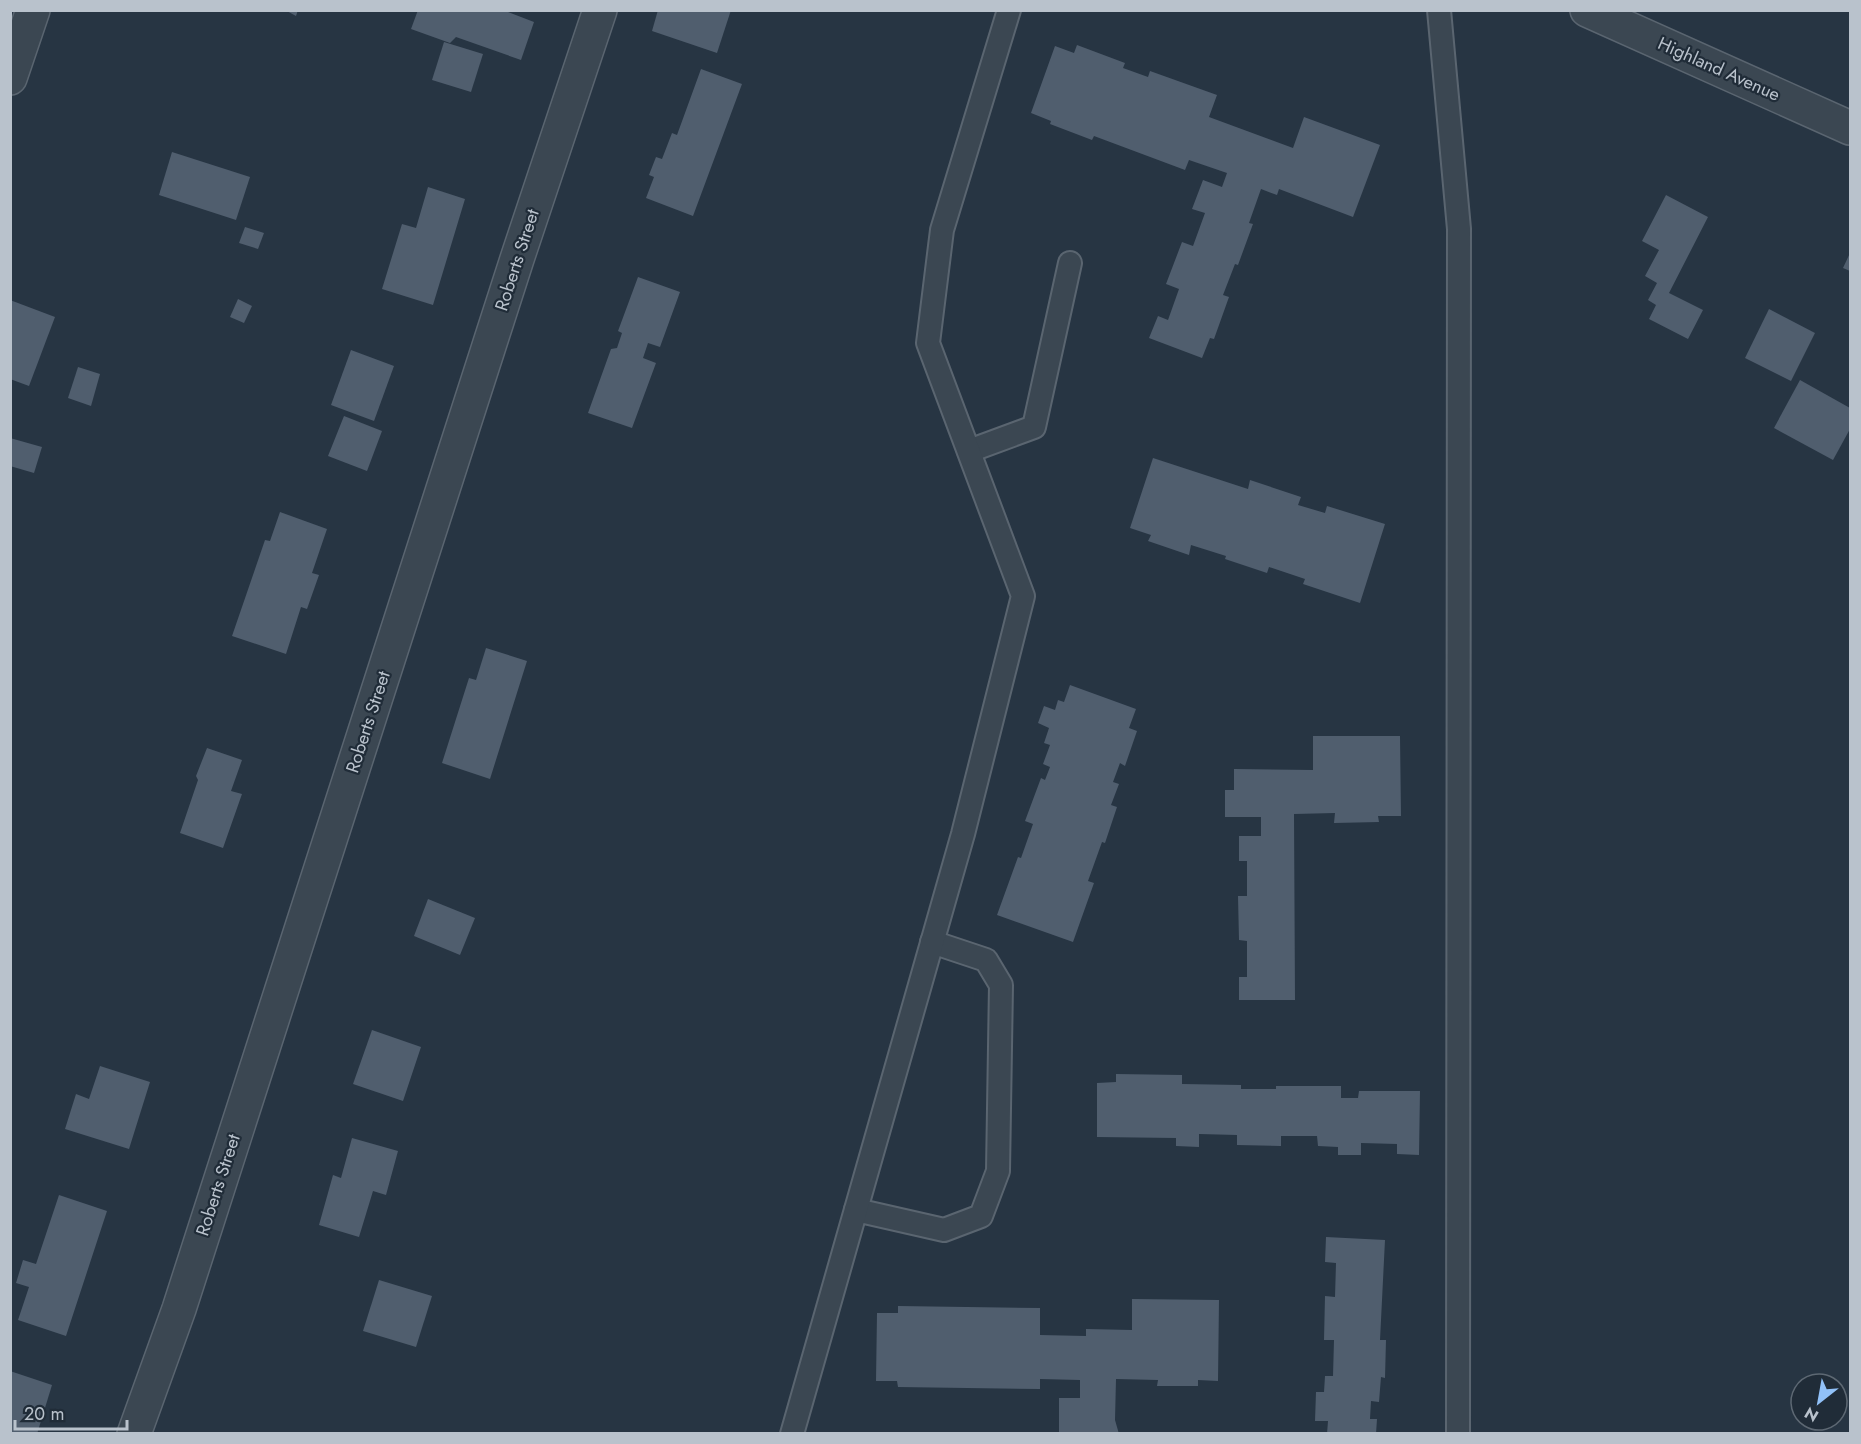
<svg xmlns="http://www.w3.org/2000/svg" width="1861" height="1444" font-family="Jost,sans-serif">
<rect width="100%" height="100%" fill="#273543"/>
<!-- building -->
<g fill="#505e6e">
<path d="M285 10H298L296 16Z"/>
<path d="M418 10H503L534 22 521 60 456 37 450 43 411 29Z"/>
<path d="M658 10H731L717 53 652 31Z"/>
<path d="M444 42 483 54 471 92 432 80Z"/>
<path d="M1077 45 1125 63 1123 68 1148 77 1150 71 1217 95 1209 117 1293 148 1304 117 1380 145 1353 217 1279 189 1277 195 1261 189 1249 223 1253 224 1238 265 1235 264 1223 295 1229 297 1214 339 1210 338 1202 358 1149 338 1158 316 1168 320 1179 289 1166 284 1182 242 1193 246 1205 213 1192 209 1203 180 1222 187 1227 173 1189 160 1185 170 1094 136 1092 140 1050 124 1051 121 1031 113 1055 46 1074 53Z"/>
<path d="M701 69 742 84 693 216 646 198 654 177 649 175 656 157 662 159 672 133 677 135Z"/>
<path d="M172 152 250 177 236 220 159 195Z"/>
<path d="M428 187 465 199 433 305 382 289 402 224 416 228Z"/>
<path d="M1666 195 1708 217 1669 293 1703 310 1688 339 1649 319 1656 305 1648 300 1657 283 1645 276 1659 250 1642 241Z"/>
<path d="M245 227 264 233 258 249 239 243Z"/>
<path d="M1850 253V271L1843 268Z"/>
<path d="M638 277 680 292 660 347 648 343 643 358 656 363 632 428 588 413 611 349 617 348 622 333 618 331Z"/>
<path d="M238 299 252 306 244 323 230 317Z"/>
<path d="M10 300 55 317 29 386 10 379Z"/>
<path d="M1769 309 1815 333 1791 381 1745 358Z"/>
<path d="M351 350 394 366 374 421 331 405Z"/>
<path d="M78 367 100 374 91 406 68 398Z"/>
<path d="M1800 380 1850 408V429L1833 460 1774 428Z"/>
<path d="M344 416 382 431 367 471 328 456Z"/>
<path d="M10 438 42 447 34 473 10 466Z"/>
<path d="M1153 458 1248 489 1250 480 1301 497 1298 505 1325 513 1327 506 1385 524 1360 603 1303 584 1305 579 1269 567 1267 573 1225 559 1226 556 1191 545 1189 555 1148 541 1151 535 1130 528Z"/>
<path d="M280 512 327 529 312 573 319 575 307 609 301 607 286 654 232 636 265 540 270 541Z"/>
<path d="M486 648 527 661 490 779 442 763 469 678 476 680Z"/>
<path d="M1070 685 1136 709 1129 728 1137 731 1125 766 1120 763 1113 782 1119 784 1111 805 1117 807 1105 843 1102 842 1088 881 1094 883 1073 942 997 915 1018 857 1021 858 1033 824 1025 821 1041 778 1045 780 1050 767 1043 764 1050 745 1044 743 1049 728 1038 723 1044 706 1055 710 1058 700 1064 702Z"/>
<path d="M1313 736H1400L1401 816H1378L1379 822 1334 823 1335 813 1294 814 1295 1000H1239V977H1247V941L1239 940 1238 896H1247V861H1239V836H1261V817H1225V790H1234V769L1313 770Z"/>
<path d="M207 748 242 760 231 791 242 794 223 848 180 833 198 780 196 776Z"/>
<path d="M428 899 475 918 460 955 414 936Z"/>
<path d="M372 1030 421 1047 403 1101 353 1084Z"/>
<path d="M100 1066 150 1082 129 1149 65 1129 76 1094 89 1099Z"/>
<path d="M1116 1074 1182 1075V1084L1241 1085V1089H1276V1086H1341V1098H1358L1359 1091H1420L1419 1155 1397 1154V1144L1361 1143V1155H1338V1147L1318 1146 1317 1136H1281V1146L1237 1145V1135L1199 1134V1147L1176 1146V1138L1097 1137V1083L1116 1082Z"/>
<path d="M352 1138 398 1151 386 1195 373 1191 359 1237 319 1225 333 1175 341 1178Z"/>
<path d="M59 1195 107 1211 66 1336 18 1320 29 1287 16 1283 23 1260 36 1264Z"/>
<path d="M1326 1237 1385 1240 1380 1340H1386L1385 1378 1381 1377 1379 1402 1371 1401 1370 1419H1377L1376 1434H1327L1328 1421H1315L1316 1392H1324L1325 1376H1333L1334 1340H1324L1325 1296 1335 1297 1336 1263 1325 1262Z"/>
<path d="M379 1280 432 1296 416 1347 363 1331Z"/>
<path d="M1132 1299 1219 1300 1218 1381 1198 1380V1386H1157L1158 1380 1116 1379 1115 1420 1119 1434H1059V1398H1080V1380L1040 1379V1389L898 1387 897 1381H876L877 1313H898V1306L1040 1308V1335L1086 1336V1329L1132 1330Z"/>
<path d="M10 1371 52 1385 37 1434H10Z"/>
</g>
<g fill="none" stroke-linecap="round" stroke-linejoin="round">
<!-- service casing -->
<g stroke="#5a6570" stroke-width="26">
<g id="service">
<path d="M1439 10 1459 229 1458 1434"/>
<path d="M969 451 1034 427 1070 263"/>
<path d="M856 1210 944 1230 981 1216 998 1171 1001 985 986 960 932 942"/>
<path d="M792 1434 963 834 1023 596 928 343 942 230 1009 10"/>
</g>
</g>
<!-- minor casing -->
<g stroke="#5a6570" stroke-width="36">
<g id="minor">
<path d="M10 78 33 10"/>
<path d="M134 1434 179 1309 517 259 600 10"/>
</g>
</g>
<!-- tertiary casing -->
<g stroke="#5a6570" stroke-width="36">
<path id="tertiary" d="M1587 10 1850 128"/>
</g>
<!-- service -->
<use href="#service" stroke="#3b4752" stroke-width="22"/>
<!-- minor -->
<use href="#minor" stroke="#3b4752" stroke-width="33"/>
<!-- tertiary -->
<use href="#tertiary" stroke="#3b4752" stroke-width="33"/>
</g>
<g text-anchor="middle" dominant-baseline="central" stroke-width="4.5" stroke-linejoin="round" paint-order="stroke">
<!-- street labels -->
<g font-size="18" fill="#b9c2cc" stroke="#202c38">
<text transform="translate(1719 69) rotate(24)">Highland Avenue</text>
<text transform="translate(517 260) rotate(-72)">Roberts Street</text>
<text transform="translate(368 722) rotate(-72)">Roberts Street</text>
<text transform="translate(218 1185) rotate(-72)">Roberts Street</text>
</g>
</g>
<!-- border -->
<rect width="1861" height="1444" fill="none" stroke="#b9c2cc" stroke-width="24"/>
<!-- north arrow -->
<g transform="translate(1819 1402) rotate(211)"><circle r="28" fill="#202c38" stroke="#5d6873" stroke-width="1.5"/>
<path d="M0-4.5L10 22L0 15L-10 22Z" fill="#91c1f8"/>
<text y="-9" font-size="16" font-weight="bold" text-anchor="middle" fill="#b9c2cc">N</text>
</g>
<!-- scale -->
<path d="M15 1420v9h112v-9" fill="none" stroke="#b9c2cc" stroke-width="3"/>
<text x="24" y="1420" font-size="18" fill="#b9c2cc" stroke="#202c38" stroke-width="4.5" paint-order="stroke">20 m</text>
</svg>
